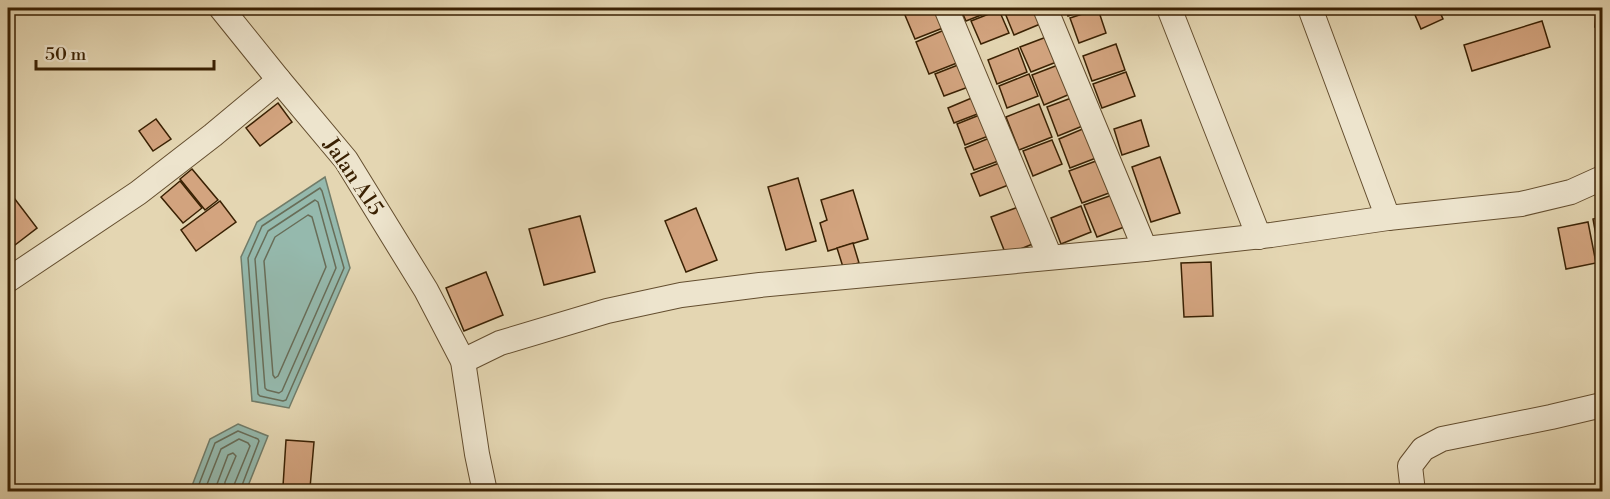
<svg xmlns="http://www.w3.org/2000/svg" width="1610" height="499" font-family="'Libre Bodoni',serif">
<rect width="100%" height="100%" fill="#e4d6b2"/>
<filter id="stains"><feTurbulence type="fractalNoise" baseFrequency=".00333" numOctaves="4"/><feColorMatrix values="0 0 0 0 .2 0 0 0 0 .09 0 0 0 0 .02 0 0 0 .5 -.17"/></filter>
<radialGradient id="worn" r=".72"><stop offset=".6" stop-color="#630" stop-opacity="0"/><stop offset="1" stop-color="#630" stop-opacity=".3"/></radialGradient>
<!-- water -->
<g fill="#95b9ad" stroke="#717c69" stroke-width="1.5">
<path d="M325 177 350 268 289 408 252 401 241 257 257 222Z"/>
<path d="M238 424 268 436 246 491H190L210 439Z"/>
</g>
<g fill="none" stroke-linecap="round" stroke-linejoin="round">
<!-- shore -->
<g stroke="#686d58" stroke-width="1.5">
<path d="M320 188 322 191 344 268 286 400 283 401 260 396 258 394 248 258 262 226Z"/>
<path d="M315 200 318 202 336 268 282 391 279 393 267 390 265 388 255 259 268 231Z"/>
<path d="M308 215 312 217 326 267 278 376 275 378 273 375 264 261 275 237Z"/>
<path d="M196 492 215 443 238 431 258 439 259 441 241 488V492"/>
<path d="M204 492 221 449 239 439 248 443 250 446 234 485 233 492"/>
<path d="M214 492 228 455 233 453 236 456 225 482 224 492"/>
</g>
</g>
<!-- building -->
<g fill="#d3a47f" stroke="#3a2103" stroke-width="1.5">
<path d="M902 8H941L948 26 915 39Z"/>
<path d="M960 8H999L966 21Z"/>
<path d="M1003 8H1040L1045 22 1014 35Z"/>
<path d="M1065 8H1092L1068 16Z"/>
<path d="M1412 8H1438L1443 19 1421 29Z"/>
<path d="M1530 8H1555L1556 10 1530 13Z"/>
<path d="M1596 8H1602V27H1595Z"/>
<path d="M1098 9 1106 33 1079 43 1070 18Z"/>
<path d="M999 10 1009 33 981 44 971 21Z"/>
<path d="M1542 21 1550 47 1472 71 1464 45Z"/>
<path d="M949 28 962 61 929 74 916 42Z"/>
<path d="M1049 36 1059 61 1031 72 1020 47Z"/>
<path d="M1116 44 1125 70 1092 81 1083 56Z"/>
<path d="M1018 48 1027 72 997 84 988 60Z"/>
<path d="M963 63 971 86 944 96 935 74Z"/>
<path d="M1058 65 1070 94 1044 105 1032 75Z"/>
<path d="M1126 72 1135 96 1102 108 1093 84Z"/>
<path d="M1029 74 1038 96 1007 108 999 86Z"/>
<path d="M974 97 980 113 954 123 948 108Z"/>
<path d="M1074 97 1085 125 1058 136 1047 107Z"/>
<path d="M278 103 292 122 260 146 246 128Z"/>
<path d="M1039 104 1052 137 1019 150 1006 117Z"/>
<path d="M982 114 991 135 965 145 957 124Z"/>
<path d="M156 119 171 139 153 151 139 131Z"/>
<path d="M1141 120 1149 146 1122 155 1114 129Z"/>
<path d="M1085 128 1096 158 1070 168 1059 139Z"/>
<path d="M992 137 1001 160 974 170 965 148Z"/>
<path d="M1052 140 1062 164 1033 176 1023 151Z"/>
<path d="M1160 157 1180 213 1151 222 1132 167Z"/>
<path d="M1096 161 1109 193 1082 203 1069 171Z"/>
<path d="M1002 162 1011 184 980 196 971 174Z"/>
<path d="M192 169 218 200 205 210 180 179Z"/>
<path d="M798 178 816 241 786 250 768 187Z"/>
<path d="M180 181 202 208 183 223 161 197Z"/>
<path d="M8 190 37 228 15 245 8 235Z"/>
<path d="M853 190 868 239 828 251 820 223 827 220 821 200Z"/>
<path d="M1115 194 1127 226 1097 237 1084 205Z"/>
<path d="M220 201 236 222 196 251 181 230Z"/>
<path d="M1021 206 1035 243 1006 255 991 217Z"/>
<path d="M1081 206 1091 232 1061 244 1051 218Z"/>
<path d="M696 208 717 260 686 272 665 221Z"/>
<path d="M580 216 595 272 544 285 529 229Z"/>
<path d="M1602 217V268L1593 219Z"/>
<path d="M1588 222 1596 263 1566 269 1558 228Z"/>
<path d="M853 243 859 263 843 267 837 248Z"/>
<path d="M1211 262 1213 316 1184 317 1181 263Z"/>
<path d="M486 272 503 315 464 331 446 288Z"/>
<path d="M286 440 314 442 310 488 283 486Z"/>
</g>
<g fill="none" stroke-linecap="round" stroke-linejoin="round">
<!-- street casing -->
<g stroke="#644e2f" stroke-width="26">
<g id="street">
<path d="M221 8 279 80 346 160 426 290 463 361 477 454 485 492"/>
<path d="M946 8 1050 257"/>
<path d="M1045 8 1145 249"/>
<path d="M1169 8 1259 237"/>
<path d="M1310 8 1388 218"/>
<path d="M8 280 138 193 213 135 279 80"/>
<path d="M463 361 500 343 607 311 681 295 760 285 1145 249 1271 235 1388 218 1521 204 1571 192 1602 178"/>
<path d="M1413 492 1410 466 1423 449 1442 439 1551 417 1602 405"/>
</g>
</g>
<!-- street -->
<use href="#street" stroke="#ede4cd" stroke-width="24"/>
</g>
<g text-anchor="middle" dominant-baseline="central" stroke-width="5" stroke-linejoin="round" paint-order="stroke">
<!-- street labels -->
<g font-size="21" fill="#3a2103" stroke="#ede4cd">
<text transform="translate(353 177) rotate(56)">Jalan A15</text>
</g>
</g>
<!-- margin -->
<rect width="1610" height="499" fill="none" stroke="#e4d6b2" stroke-width="30"/>
<rect x="9" y="9" width="1592" height="481" fill="none" stroke="#3a2103" stroke-width="3"/>
<rect x="15" y="15" width="1580" height="469" fill="none" stroke="#3a2103" stroke-width="1.5"/>
<!-- scale -->
<path d="M36 60v9h178v-9" fill="none" stroke="#3a2103" stroke-width="3"/>
<text x="45" y="60" font-size="18" fill="#3a2103" stroke="#ede4cd" stroke-width="4.5" paint-order="stroke">50 m</text>
<rect width="100%" height="100%" filter="url(#stains)"/>
<rect width="100%" height="100%" fill="url(#worn)"/>
</svg>
